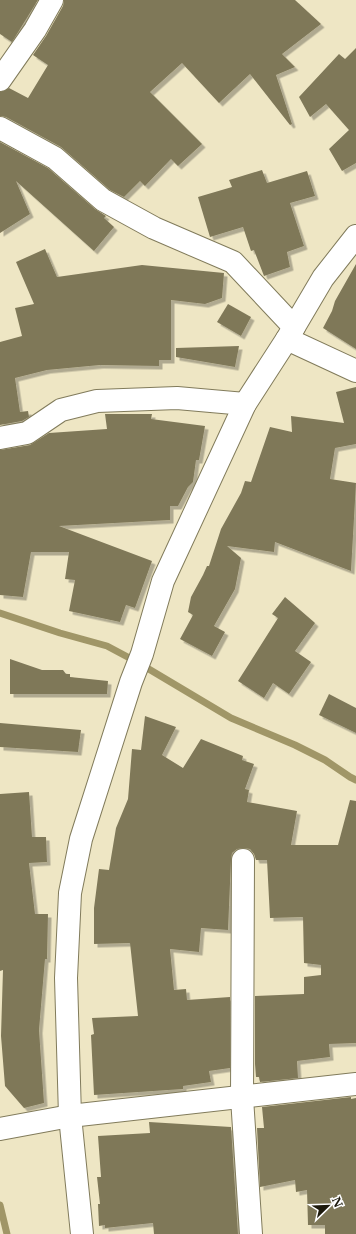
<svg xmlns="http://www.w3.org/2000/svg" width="356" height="1234" font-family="'Libre Baskerville',serif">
<defs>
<filter id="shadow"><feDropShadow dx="3.5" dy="3.5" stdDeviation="0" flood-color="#0004"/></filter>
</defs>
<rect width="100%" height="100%" fill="#eee6c4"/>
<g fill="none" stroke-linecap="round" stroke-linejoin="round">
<!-- stream -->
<g stroke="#a09667" stroke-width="7">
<path d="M0 613 60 633 107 646 137 662 231 718 295 745 325 760 350 777 356 780"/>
<path d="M0 1205 7 1234"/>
</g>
</g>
<!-- building -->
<g fill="#7f7859" filter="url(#shadow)">
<path d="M0 0H38L12 42 0 34Z"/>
<path d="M64 0H295L321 24 282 54 295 67 276 75 292 124 290 125 250 74 219 103 182 63 150 92 202 144 178 166 171 159 145 186 140 181 124 197 110 190 61 147 6 117 0 116V92L9 88 28 98 48 65 33 55 46 36 63 6Z"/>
<path d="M356 48V163L342 171 329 149 349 130 326 104 310 117 299 97 339 54 345 59Z"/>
<path d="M0 142 48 168 95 209 106 216 104 218 114 227 94 251 16 181 30 214 0 233Z"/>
<path d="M262 170 267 183 307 171 315 196 290 203 304 246 287 252 290 267 264 276 254 250 251 251 243 227 210 237 198 197 232 187 229 180Z"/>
<path d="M45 249 57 277 142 265 224 273 222 298 205 304 171 300V360H159V366L100 365 47 370 15 378 20 412 28 411 29 417 22 421 0 425V342L22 336 15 308 34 304 16 262Z"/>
<path d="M356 264V349L323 328 332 311 335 301Z"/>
<path d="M228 304 251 317 241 336 217 322Z"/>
<path d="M239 346 235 367 176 357V348Z"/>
<path d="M356 387V444L335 448 330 479 356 483 351 571 275 542 274 552 227 546 241 558 235 589 214 626 225 632 212 656 180 639 193 615 188 612 191 597 203 575 207 566H209L221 529 241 493 245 481 251 482 270 427 292 432 291 416 344 423 336 392Z"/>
<path d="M105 414H152L151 419 205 426 199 460H196L193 482 188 487 178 506H170V520L59 526 152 561 135 608 126 605 120 622 69 611 75 580 65 579 69 552H31L23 597 0 595V450L30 445 49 433 107 429Z"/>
<path d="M285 597 315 623 295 651 311 662 289 694 273 683 264 698 238 681 278 618 272 614Z"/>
<path d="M10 659 42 670H63L66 674H70V677L108 681 107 694H10Z"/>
<path d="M329 694 356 708V733L319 715Z"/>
<path d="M145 716 176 727 162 755 183 768 201 739 243 756 242 760 254 764 245 789 249 790 247 802 297 811 291 845H338L350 800 356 801V1043L329 1044 330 1057 297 1061 298 1078 260 1082 259 1077H256L255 1064V996L304 994V977L321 975V965L304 963 303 917 270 918 267 860H256L254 854 250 849 243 848 237 849 232 853 231 860 228 930 201 928 199 952 170 949 174 990 186 989 187 1000 230 997V1068L209 1071 211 1082 183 1086V1089L94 1095 91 1035 94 1034 92 1018 138 1016 130 943 94 944V908L99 869 109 870 116 828 128 799 132 749 141 750Z"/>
<path d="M0 723 81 730 78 752 0 747Z"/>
<path d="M29 792 32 837H46L47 862 29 863 35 914H48L47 959H45L39 1030 44 1103 24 1108 5 1086 1 1036 3 970 0 971V794Z"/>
<path d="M351 1097V1099L356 1098V1234H325V1225H308L307 1190 296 1192 295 1180 260 1187 257 1128H264L262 1107Z"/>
<path d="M149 1122 231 1127 238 1234H154L153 1223 105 1228V1225L99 1226 98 1204H100L97 1177H101L98 1136 150 1133Z"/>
</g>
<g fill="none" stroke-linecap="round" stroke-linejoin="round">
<!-- street casing -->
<g stroke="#817b5b" stroke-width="24">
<g id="street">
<path d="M0 80 35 30 52 0"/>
<path d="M0 128 55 158 103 200 154 228 233 262 294 327"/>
<path d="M287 339 356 371"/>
<path d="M0 438 27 433 61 410 97 401 177 398 245 404"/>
<path d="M243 860 242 1098 251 1234"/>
<path d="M0 1129 70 1116 356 1084"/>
<path d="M82 1234 70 1116 66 978 70 893 81 839 131 682 142 654 163 581 245 404 287 339 323 278 356 236"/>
</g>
</g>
<!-- street -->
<use href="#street" stroke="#fff" stroke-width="22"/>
</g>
<!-- north arrow -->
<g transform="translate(328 1206) rotate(67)" stroke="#ffffff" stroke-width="3" paint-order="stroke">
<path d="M0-3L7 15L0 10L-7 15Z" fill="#1c190c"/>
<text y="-6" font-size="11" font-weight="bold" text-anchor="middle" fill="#1c190c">N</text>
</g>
</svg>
